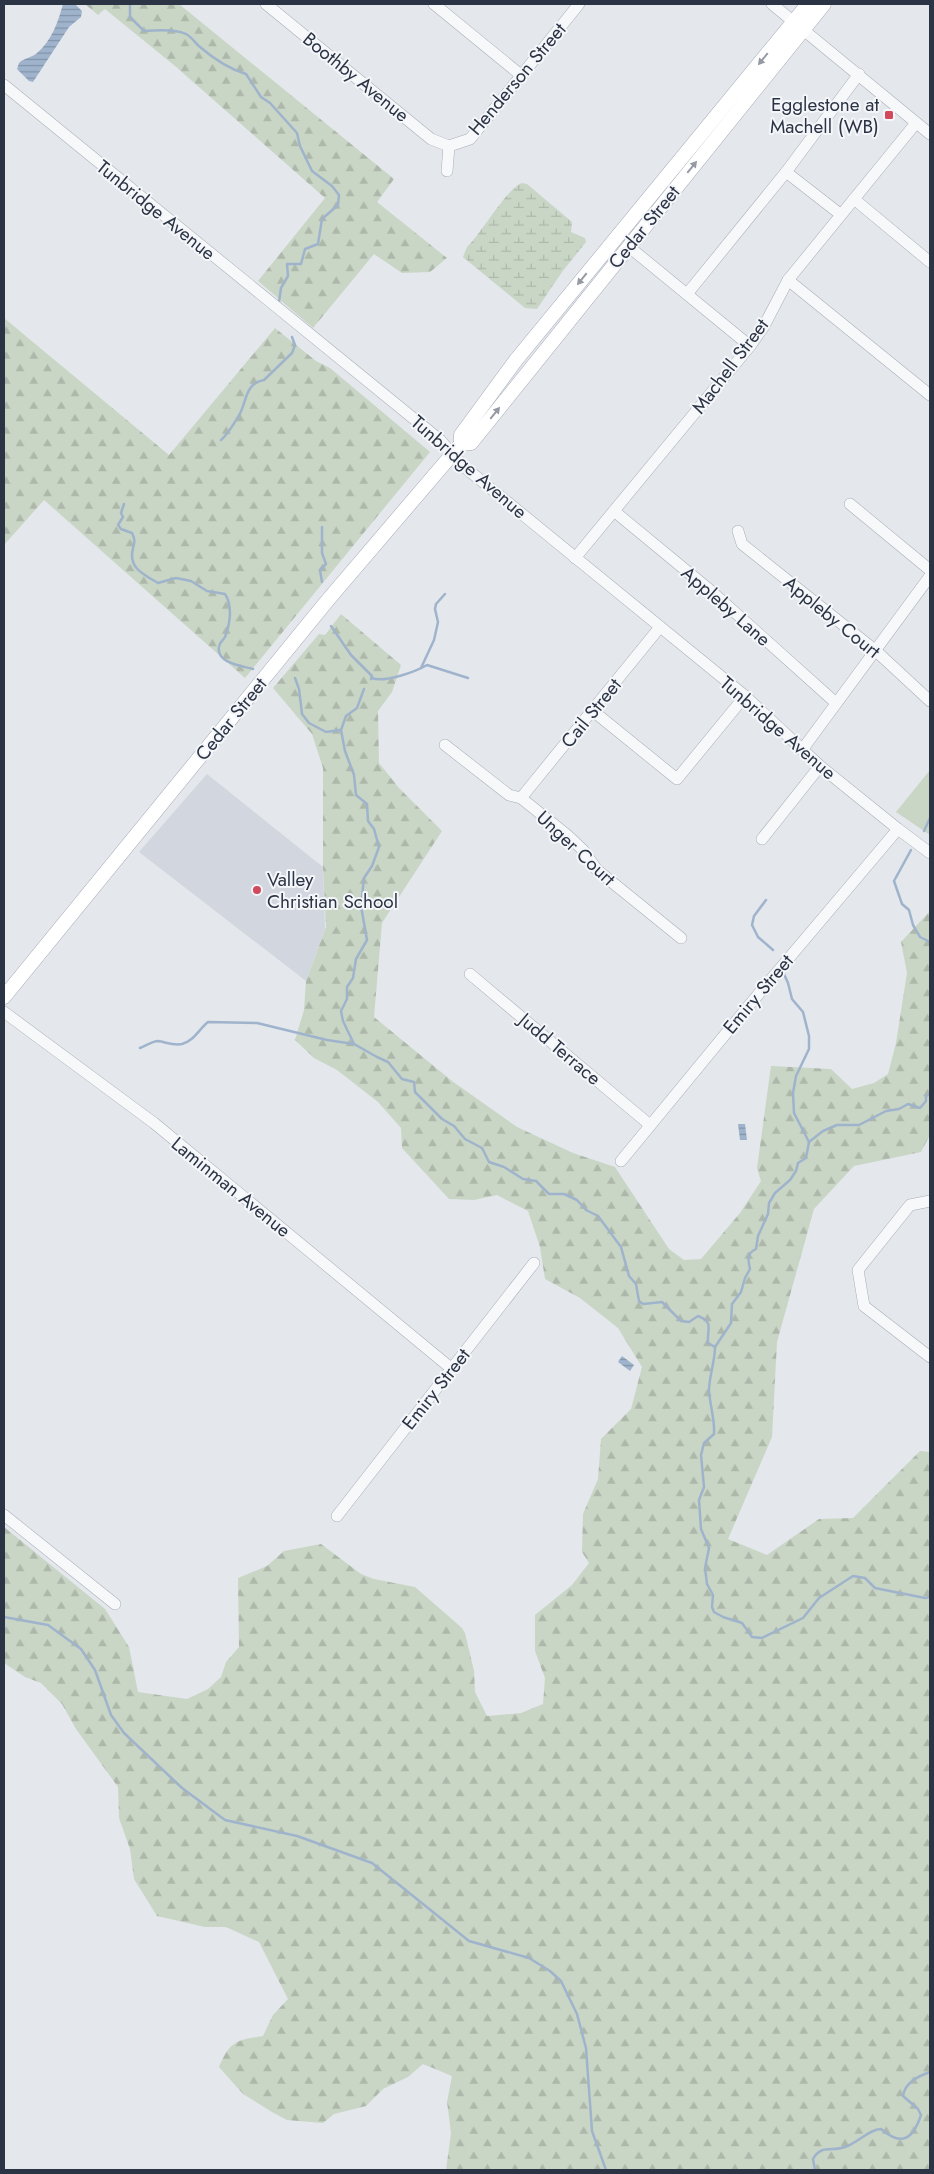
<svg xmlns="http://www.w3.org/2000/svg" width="934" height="2174" font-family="Jost,sans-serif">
<defs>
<pattern id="forest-firs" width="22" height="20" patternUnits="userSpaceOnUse" patternTransform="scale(1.25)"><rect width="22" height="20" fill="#c9d6c5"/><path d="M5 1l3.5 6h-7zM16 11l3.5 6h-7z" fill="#adb8ab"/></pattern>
<pattern id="wetland-marsh" width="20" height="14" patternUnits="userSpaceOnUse" patternTransform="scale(1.25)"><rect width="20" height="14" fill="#c9d6c5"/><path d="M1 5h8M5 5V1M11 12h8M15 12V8" fill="none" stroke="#adb8ab"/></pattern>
<pattern id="water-rules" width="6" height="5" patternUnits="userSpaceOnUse" patternTransform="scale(1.25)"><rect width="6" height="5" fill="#9fb4cc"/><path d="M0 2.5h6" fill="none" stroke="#8293a7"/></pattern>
</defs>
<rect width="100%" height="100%" fill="#e4e7ec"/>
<!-- built -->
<path fill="#d2d6de" d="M207 774 323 867 325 929 306 981 139 852Z"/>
<!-- forest -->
<g fill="url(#forest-firs)">
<path d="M85 4H179L394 179 377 202 447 258 430 272 402 273 374 254 313 328 258 281 325 198 175 66 105 9 98 15Z"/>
<path d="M4 318 169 455 275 328 316 361 330 368 430 452 245 678 44 500 4 545Z"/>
<path d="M341 614 401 665 392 692 378 711 379 763 399 788 442 831 382 923 374 1017 452 1081 517 1127 573 1153 615 1167 669 1249 684 1260 701 1259 740 1213 761 1181 757 1168 771 1066 831 1069 852 1089 874 1083 888 1074 896 1043 907 973 901 942 930 911V1135L921 1152 854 1166 814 1209 777 1342 772 1437 728 1539 767 1555 819 1519 853 1518 920 1451 930 1452V2170H446L451 2133 447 2102 452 2076 423 2064 408 2077 383 2089 366 2106 334 2114 323 2123 287 2120 272 2112 243 2094 219 2067C230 2041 237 2040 263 2036L273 2015 288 1999 259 1942 226 1927H205L157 1916 134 1879 130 1849 119 1818 118 1787 76 1729 62 1704 41 1683 25 1677 4 1663V1527L105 1609 129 1647 138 1692 187 1699 208 1689 221 1677 226 1662 239 1647 238 1578 267 1566 284 1551 321 1544 361 1574 374 1579 415 1587 462 1628 465 1633 474 1671 475 1692 487 1716 521 1713 543 1704 545 1678 535 1651V1615L572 1585 589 1563 582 1552 583 1514 598 1479 601 1439 631 1409 642 1367 618 1328 580 1298 545 1279 540 1247 528 1211 497 1195 474 1200 449 1199 402 1148 401 1128 378 1102 337 1070 314 1058 295 1040 304 1010 306 981 326 927 323 867V768L312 734 273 688 319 634 325 635Z"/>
</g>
<!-- wetland -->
<path fill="url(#wetland-marsh)" d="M522 183 527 184 572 222 571 232 585 238 586 242 562 272 537 309 525 308 463 257 467 247C481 234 507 188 522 183Z"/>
<!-- park -->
<path fill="#c9d6c5" d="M930 770V835L896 812Z"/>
<!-- water -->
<g fill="url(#water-rules)">
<path d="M63 4H75L82 11 81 17 69 27 33 82 29 81 17 69 19 63C24 58 31 58 37 53 52 40 58 22 63 4Z"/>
<path d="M738 1124H745L747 1140H740Z"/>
<path d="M622 1356 634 1365 630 1371 618 1362Z"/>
</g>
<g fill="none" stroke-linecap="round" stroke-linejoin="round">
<!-- stream -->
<g stroke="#9fb4cc" stroke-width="2.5">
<path d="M130 4V17L144 31C156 30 176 29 186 34 192 37 195 43 200 47 214 59 229 69 246 74L261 97 270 103 297 133 300 146 312 171 332 186 339 195 338 205 322 219 318 244 305 249 301 264H287L288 276 281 288 279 302"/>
<path d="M221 440C228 434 233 425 238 417 247 404 244 383 264 380L292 353 295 345 292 337"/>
<path d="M124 504 121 513 123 517 118 525 121 529 132 533C135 539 135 542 133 548 128 568 143 574 158 583L176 578 191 581 207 591 225 594C233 606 230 624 225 637 223 641 219 642 219 647 216 663 242 666 253 669"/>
<path d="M322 582 320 570 326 564 322 553V527"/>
<path d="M331 626 351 655 372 676 371 679"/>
<path d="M421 668 434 640 438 622 435 609 436 604 445 594"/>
<path d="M295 678 299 689 302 714 309 723 326 732 340 730"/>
<path d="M372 678C384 683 415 672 427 665L468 678"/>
<path d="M364 689 357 708 346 716 341 730 345 751 354 775 356 795 367 804 368 821 374 829 379 847 372 866 364 878 361 906 367 940 356 959 353 978 347 987V999L341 1011 343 1021 354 1044 377 1057 388 1062 402 1079 414 1082 415 1092 442 1119 454 1126 465 1139 482 1148 489 1162 504 1167 523 1179 536 1181 549 1194H564L577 1200 586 1210 598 1216 621 1247 629 1276 636 1284 639 1301 643 1304 662 1302 681 1321 689 1322 698 1316C714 1322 707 1328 708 1343L715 1347C715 1362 709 1376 709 1391 710 1405 715 1420 714 1434L704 1443 701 1455 704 1487 699 1500 701 1529 709 1548 705 1568 707 1584 713 1595 712 1607 714 1612 723 1617 742 1623 752 1637 762 1638 803 1618 819 1598 853 1576 865 1578 875 1588 925 1598 930 1597"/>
<path d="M924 831 930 818"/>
<path d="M911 850 894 881 902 904 909 910 913 925 920 937 930 942"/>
<path d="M766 900 754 916 752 925 758 937 773 950"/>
<path d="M784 974 788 983 792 999 803 1012 809 1036V1049L796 1076 793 1093 794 1113 809 1142"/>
<path d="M140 1048C145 1046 153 1041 158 1041 166 1042 173 1046 182 1044 194 1041 199 1029 208 1022L257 1023 327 1040 354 1044"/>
<path d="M715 1347 731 1323 732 1304 741 1292 745 1278 750 1269C748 1259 746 1254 756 1249L758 1236 768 1214 769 1203 775 1193 790 1180 796 1171 798 1163 806 1158 809 1142 823 1131 837 1125H859L886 1111 899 1109 908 1104 920 1108 926 1101V1096L930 1094"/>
<path d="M4 1617 48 1625 81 1649 95 1670 111 1715 124 1733 182 1788 225 1820 297 1836 372 1863 469 1941 529 1958 550 1971 561 1981 577 2014 586 2048 592 2131 606 2170"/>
<path d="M815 2170 813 2159C821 2144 832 2152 845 2147 858 2143 869 2129 881 2129 902 2147 913 2139 921 2115L918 2109 903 2096C905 2082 919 2076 930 2072"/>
</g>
<!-- minor casing -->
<g stroke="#a9aeb7" stroke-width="12">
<g id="minor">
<path d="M266 4 431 139 449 146"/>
<path d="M434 4 522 76"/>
<path d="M772 4 930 134"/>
<path d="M4 85 440 440 462 465 745 696 820 766 898 829 930 853"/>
<path d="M449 146 470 139 579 4"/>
<path d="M447 171 449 146"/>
<path d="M786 172 840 214"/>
<path d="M854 199 930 262"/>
<path d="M628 246 750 346"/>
<path d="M788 280 930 395"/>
<path d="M687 294 786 172 859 74"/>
<path d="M850 504 930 570"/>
<path d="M614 511 711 591 836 703"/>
<path d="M738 531 742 544 876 651 930 701"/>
<path d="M575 558 750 346 764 326 788 280 916 123"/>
<path d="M593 711 677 779 745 696"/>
<path d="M445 745 509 795 521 798 567 835 583 850 597 870 681 938"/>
<path d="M802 750 930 576"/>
<path d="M521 798 660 627"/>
<path d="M762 839 820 766"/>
<path d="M470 974 650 1125"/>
<path d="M4 1012 154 1123 452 1369"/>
<path d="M621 1161 751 1003 898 829"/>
<path d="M930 1201 910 1205 858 1270 864 1306 930 1357"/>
<path d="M4 1515 115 1604"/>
<path d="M337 1516 534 1263"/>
</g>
</g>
<!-- major casing -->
<g stroke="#a3abb8" stroke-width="15">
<g id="major">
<path d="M461 444V435L516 360 808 4"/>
<path d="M4 997 327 601 461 444 471 443 824 4"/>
</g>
</g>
<!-- minor -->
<use href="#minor" stroke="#f7f8fa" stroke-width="11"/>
<!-- major -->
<use href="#major" stroke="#fff" stroke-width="14"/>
</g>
<!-- one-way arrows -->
<defs><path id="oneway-solid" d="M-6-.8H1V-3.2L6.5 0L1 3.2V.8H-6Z" transform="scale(1.25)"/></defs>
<g fill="#959aa2">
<use href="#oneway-solid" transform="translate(763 59) rotate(129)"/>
<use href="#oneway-solid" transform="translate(692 167) rotate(-51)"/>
<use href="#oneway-solid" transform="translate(582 279) rotate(129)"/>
<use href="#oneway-solid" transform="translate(495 413) rotate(-51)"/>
</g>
<!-- markers -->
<g fill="#d1495b" stroke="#f4f6f9" stroke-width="2">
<rect x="884" y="110" width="10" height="10" rx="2.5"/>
<circle cx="257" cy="890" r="5"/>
</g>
<g text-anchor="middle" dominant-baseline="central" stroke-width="4" stroke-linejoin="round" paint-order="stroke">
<!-- street labels -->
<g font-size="19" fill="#2b3445" stroke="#f4f6f9">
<text transform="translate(356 77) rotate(39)">Boothby Avenue</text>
<text transform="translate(517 79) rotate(-50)">Henderson Street</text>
<text transform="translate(156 210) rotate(39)">Tunbridge Avenue</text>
<text transform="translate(644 227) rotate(-51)">Cedar Street</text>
<text transform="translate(730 366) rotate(-53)">Machell Street</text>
<text transform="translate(469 467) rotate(41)">Tunbridge Avenue</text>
<text transform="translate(726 606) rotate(41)">Appleby Lane</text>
<text transform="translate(832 617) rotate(39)">Appleby Court</text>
<text transform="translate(591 713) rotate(-51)">Cail Street</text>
<text transform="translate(231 719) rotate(-51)">Cedar Street</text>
<text transform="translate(778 728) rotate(41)">Tunbridge Avenue</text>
<text transform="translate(576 848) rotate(43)">Unger Court</text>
<text transform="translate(758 994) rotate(-50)">Emiry Street</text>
<text transform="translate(560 1049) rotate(40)">Judd Terrace</text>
<text transform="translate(231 1187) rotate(39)">Laminman Avenue</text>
<text transform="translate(436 1389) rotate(-52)">Emiry Street</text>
</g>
<!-- poi labels -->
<g font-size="19" fill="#2b3445" stroke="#f4f6f9" text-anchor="end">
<text x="879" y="104">Egglestone at<tspan x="879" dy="22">Machell (WB)</tspan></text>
<text x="267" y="879" text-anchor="start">Valley<tspan x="267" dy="22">Christian School</tspan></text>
</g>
</g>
<!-- border -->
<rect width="934" height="2174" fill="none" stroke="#2b3445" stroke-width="10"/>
</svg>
